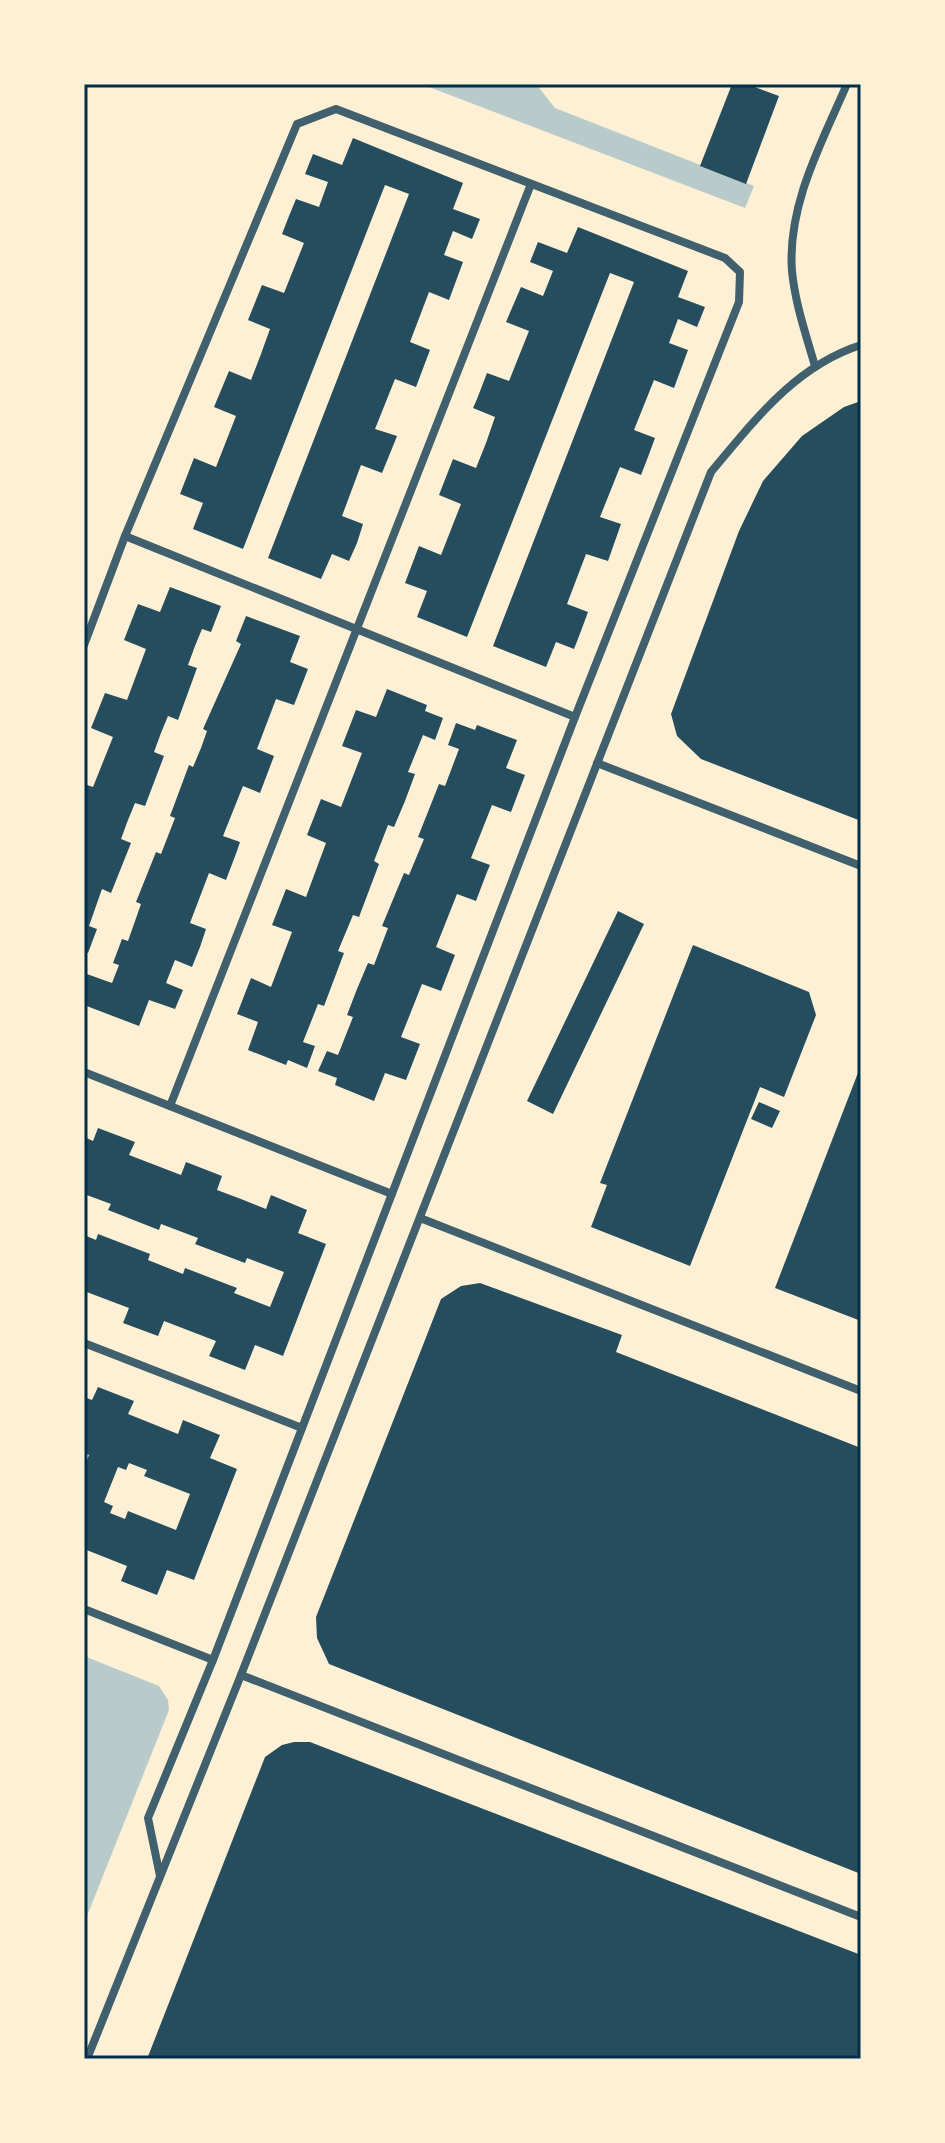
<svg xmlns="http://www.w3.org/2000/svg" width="945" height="2143" font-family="'Libre Baskerville',serif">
<rect width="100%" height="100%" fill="#fdf0d5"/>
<!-- green -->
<g fill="#b9caca">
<path d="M421 84H536L555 108 754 186 745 208Z"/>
<path d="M84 1656 159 1686 168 1700 169 1710 85 1921Z"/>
</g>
<!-- building -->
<g fill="#264d5e" fill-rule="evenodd">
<path d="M732 84H747L779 96 746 184 700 166Z"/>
<path d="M353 138 463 183 453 209 480 219 472 239 453 231 444 255 463 262 449 300 429 292 410 342 430 350 416 387 395 379 375 429 397 436 393 446 382 473 361 465 342 516 363 524 357 543 349 561 332 554 321 579 268 558 409 194 385 185 243 549 193 529 203 503 180 494 194 458 216 467 236 416 214 407 229 371 251 380 261 354 270 329 248 320 262 285 284 293 304 243 282 234 289 216 296 199 319 207 328 182 305 174 313 154 342 165Z"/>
<path d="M578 227 688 271 678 297 705 307 697 327 678 319 669 343 688 350 674 388 654 380 634 430 655 438 648 457 641 475 620 467 600 517 621 524 608 561 586 554 567 604 588 612 581 631 574 649 556 642 546 667 493 646 634 282 610 273 467 637 417 617 427 591 405 583 419 546 441 555 461 504 439 495 453 459 476 468 486 443 495 417 473 408 477 399 487 373 509 381 529 331 506 322 521 287 543 296 553 271 530 262 538 242 567 253Z"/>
<path d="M861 401V821L701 759 677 736 671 714 739 531 763 481 802 436 844 407Z"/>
<path d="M170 587 221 606 211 632 202 629 195 646 188 665 197 668 178 720 168 716 161 733 154 752 164 756 145 806 135 803 128 820 121 839 131 843 111 893 102 889 89 926 97 929 88 953 84 952V784L93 787 113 737 91 728 105 693 127 700 146 649 124 640 138 604 160 612Z"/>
<path d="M246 616 300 636 290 662 308 669 294 705 276 699 257 749 274 756 271 764 260 793 243 786 223 836 240 842 237 851 226 880 209 873 190 923 206 929 200 947 192 967 175 960 166 983 183 990 175 1009 149 1000 139 1026 84 1005V973L112 983 119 965 113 963 122 939 128 941 141 904 136 902 156 852 161 854 175 818 170 816 189 765 193 767 201 748 207 731 203 729 241 644 236 641Z"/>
<path d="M387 689 427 705 425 711 443 718 435 740 423 735 408 772 415 774 405 801 394 827 388 825 374 861 379 864 359 917 353 915 338 951 344 953 324 1006 318 1004 303 1042 315 1046 307 1068 288 1060 286 1065 248 1050 258 1022 237 1014 251 978 271 987 292 932 272 925 286 889 306 897 326 843 307 835 321 799 341 807 362 753 342 746 356 710 376 717Z"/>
<path d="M456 723 475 730 477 725 517 740 506 768 525 775 511 812 492 805 471 858 490 865 487 872 476 901 457 894 436 947 455 955 441 991 422 984 401 1037 420 1044 406 1080 385 1073 374 1101 335 1085 337 1078 318 1071 327 1051 338 1055 353 1017 347 1015 357 989 368 963 374 965 388 928 382 926 404 873 409 875 424 839 418 837 439 784 445 786 459 749 448 745Z"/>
<path d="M618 911 644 924 553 1114 527 1101Z"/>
<path d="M693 945 809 992 816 1015 784 1097 760 1087 690 1266 591 1227 607 1185 600 1183Z"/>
<path d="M861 1065V1321L775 1288Z"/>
<path d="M759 1102 780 1111 772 1128 751 1119Z"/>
<path d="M98 1128 135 1142 129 1155 181 1175 186 1162 222 1176 217 1190 241 1199 266 1209 271 1195 307 1210 298 1233 326 1244 283 1356 255 1345 245 1370 209 1356 216 1341 164 1321 158 1336 123 1323 129 1308 84 1291V1235L96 1240 98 1234 150 1254 148 1260 183 1274 185 1268 237 1288 234 1293 270 1307 284 1272 247 1258 245 1263 195 1244 198 1238 161 1224 159 1230 108 1210 111 1204 84 1194V1137L93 1141Z"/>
<path d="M480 1283 622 1335 616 1352 861 1448V1874L329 1664 317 1638 316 1617 423 1345 441 1299 461 1286Z"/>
<path d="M98 1387 134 1401 128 1414 178 1434 183 1420 220 1435 210 1458 237 1469 194 1580 167 1570 157 1595 121 1581 127 1566 84 1549V1467L89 1455 84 1453V1397L92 1400ZM129 1463 147 1470 144 1476 190 1494 176 1530 128 1511 125 1519 110 1513 113 1506 104 1502 118 1467 126 1470Z"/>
<path d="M294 1742H310L861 1955V2059H147L265 1757 282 1745Z"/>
</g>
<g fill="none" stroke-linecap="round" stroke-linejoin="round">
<!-- minor -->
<g stroke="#3f606c" stroke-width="8">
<path d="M815 366C806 335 795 303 792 271 787 205 822 142 847 84"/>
<path d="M125 536 575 717"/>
<path d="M84 645 125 536 297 124 336 109 725 258 740 272 739 302 575 717 213 1660 148 1818 160 1876"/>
<path d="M597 763 861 866"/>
<path d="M84 1072 392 1194"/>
<path d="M170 1106 531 184"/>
<path d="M420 1218 861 1391"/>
<path d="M84 1343 302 1428"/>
<path d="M84 1609 213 1660"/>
<path d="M241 1675 861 1917"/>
<path d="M87 2059 241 1675 711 472C754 421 795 366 861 345"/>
</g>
</g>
<!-- border -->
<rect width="945" height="2143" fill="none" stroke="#fdf0d5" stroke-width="172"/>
<rect x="86" y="86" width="773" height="1971" fill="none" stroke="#003049" stroke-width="3"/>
</svg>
